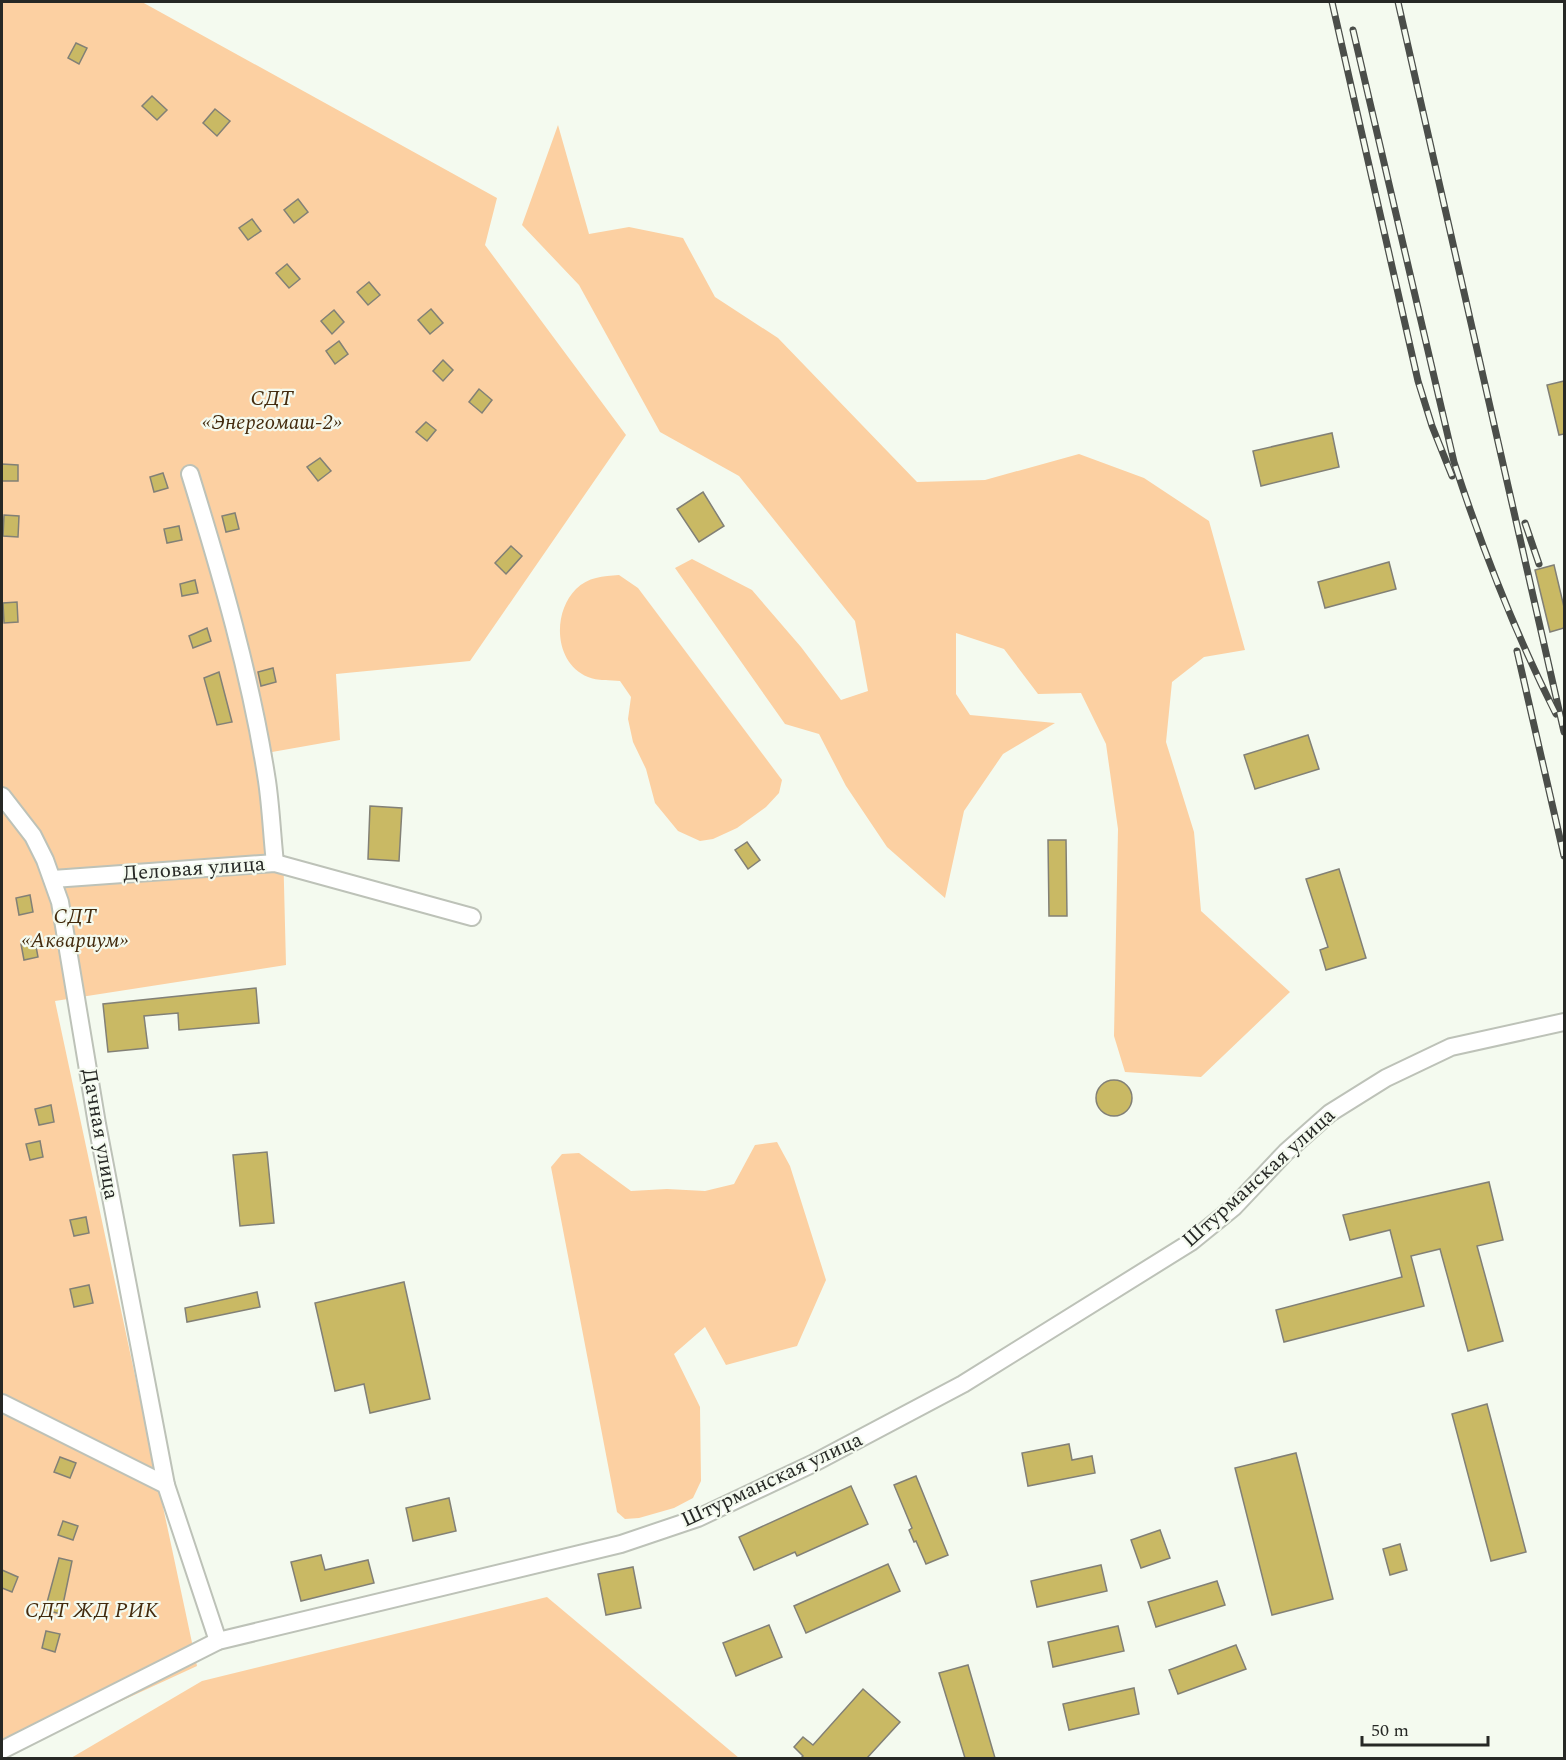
<svg xmlns="http://www.w3.org/2000/svg" width="1566" height="1760" font-family="Spectral,serif">
<rect width="100%" height="100%" fill="#f4faef"/>
<!-- green -->
<g fill="#fcd0a2">
<path d="M2 2H142L497 198 485 245 626 435 470 661 336 674 340 740 272 752 283 845 286 965 55 1001 197 1666 2 1756Z"/>
<path d="M558 125 589 234 629 227 683 238 715 297 778 338 917 482 985 480 1079 454 1144 478 1209 521 1245 650 1204 657 1172 682 1166 742 1194 832 1201 911 1290 992 1201 1077 1125 1072 1114 1036 1118 829 1106 744 1081 693 1038 694 1004 649 956 633V694L970 715 1055 723 1003 754 964 811 945 898 887 847 846 786 819 734 785 724 675 568 692 559 752 590 801 647 841 700 868 691 855 621 739 476 660 432 579 285 522 225Z"/>
<path d="M619 575 638 588 782 780 779 793 766 807 737 828 713 839 700 841 678 831 655 803 646 769 633 742 628 719 631 697 620 681C611 680 597 681 588 677 554 663 552 613 576 589 588 577 603 576 619 575Z"/>
<path d="M777 1142 790 1166 826 1280 797 1346 726 1365 705 1327 674 1354 700 1407 701 1481 693 1498 674 1508 639 1518 625 1519 617 1512 551 1167 562 1154 579 1153 631 1191 667 1189 705 1191 734 1184 755 1145Z"/>
<path d="M547 1597 739 1758H71L202 1681Z"/>
</g>
<!-- building -->
<g fill="#c9b964" stroke="#828076" stroke-width="1.5">
<path d="M76 43 87 48 79 64 68 58Z"/>
<path d="M152 96 167 110 157 120 142 106Z"/>
<path d="M215 109 230 121 217 136 203 123Z"/>
<path d="M298 199 308 212 294 223 284 210Z"/>
<path d="M252 219 261 231 248 240 239 228Z"/>
<path d="M287 264 300 279 289 288 276 273Z"/>
<path d="M369 282 380 295 368 305 357 292Z"/>
<path d="M431 309 443 323 430 334 418 320Z"/>
<path d="M334 310 344 322 332 334 321 321Z"/>
<path d="M339 341 348 354 335 364 326 351Z"/>
<path d="M443 360 453 370 443 381 433 371Z"/>
<path d="M1564 381V434L1559 435 1547 385Z"/>
<path d="M479 389 492 400 482 413 469 402Z"/>
<path d="M426 422 436 430 427 441 416 432Z"/>
<path d="M1332 433 1339 467 1261 486 1253 451Z"/>
<path d="M320 458 331 471 318 481 307 467Z"/>
<path d="M2 464 18 465V481H2Z"/>
<path d="M163 473 168 488 154 492 150 477Z"/>
<path d="M703 492 724 526 699 542 677 509Z"/>
<path d="M235 513 239 529 226 532 222 516Z"/>
<path d="M4 515 19 516 18 537 3 536Z"/>
<path d="M179 526 182 540 167 543 164 529Z"/>
<path d="M511 546 522 556 506 574 495 563Z"/>
<path d="M1389 562 1396 589 1325 608 1318 582Z"/>
<path d="M1554 565 1564 607V628L1550 632 1535 570Z"/>
<path d="M195 580 198 593 182 596 180 584Z"/>
<path d="M17 602 18 622 4 623 3 603Z"/>
<path d="M207 628 211 641 193 648 189 636Z"/>
<path d="M273 668 276 682 261 686 258 672Z"/>
<path d="M219 672 232 722 217 725 204 678Z"/>
<path d="M1308 735 1319 769 1255 789 1244 755Z"/>
<path d="M370 806 402 808 399 861 368 859Z"/>
<path d="M1048 840H1066L1067 916H1049Z"/>
<path d="M747 842 760 860 748 869 735 850Z"/>
<path d="M1339 869 1366 958 1326 970 1320 950 1328 947 1306 879Z"/>
<path d="M30 895 33 912 19 915 16 898Z"/>
<path d="M35 941 38 957 24 960 21 944Z"/>
<path d="M256 988 259 1023 179 1030 178 1013 144 1016 148 1048 108 1052 103 1004Z"/>
<circle cx="1114" cy="1098" r="18"/>
<path d="M51 1105 54 1122 39 1125 35 1109Z"/>
<path d="M40 1141 43 1157 30 1160 26 1144Z"/>
<path d="M267 1152 274 1223 240 1226 233 1155Z"/>
<path d="M1489 1182 1503 1240 1477 1246 1503 1341 1468 1351 1440 1249 1411 1256 1424 1306 1284 1342 1276 1310 1402 1277 1390 1230 1350 1240 1343 1215Z"/>
<path d="M86 1217 89 1233 74 1236 70 1220Z"/>
<path d="M404 1282 430 1399 370 1413 364 1384 335 1391 315 1303Z"/>
<path d="M89 1285 93 1303 74 1307 70 1289Z"/>
<path d="M257 1292 260 1307 187 1322 185 1308Z"/>
<path d="M1487 1404 1526 1552 1491 1561 1452 1414Z"/>
<path d="M1069 1444 1072 1460 1092 1456 1095 1473 1028 1486 1022 1453Z"/>
<path d="M1296 1453 1333 1599 1272 1615 1235 1468Z"/>
<path d="M60 1457 76 1463 70 1478 54 1472Z"/>
<path d="M916 1476 948 1555 926 1564 916 1541 914 1542 909 1530 912 1528 894 1485Z"/>
<path d="M851 1486 868 1524 797 1556 795 1552 754 1570 739 1537Z"/>
<path d="M449 1498 456 1531 413 1541 406 1508Z"/>
<path d="M63 1521 78 1526 73 1540 58 1535Z"/>
<path d="M1160 1530 1170 1558 1141 1568 1131 1540Z"/>
<path d="M1400 1544 1407 1570 1390 1575 1383 1549Z"/>
<path d="M321 1555 325 1570 368 1560 374 1583 301 1601 291 1562Z"/>
<path d="M59 1558 72 1561 61 1614 45 1610Z"/>
<path d="M888 1564 900 1591 806 1633 794 1606Z"/>
<path d="M1101 1565 1107 1591 1037 1607 1031 1581Z"/>
<path d="M633 1567 641 1608 606 1615 598 1574Z"/>
<path d="M2 1570 18 1577 12 1592 2 1588Z"/>
<path d="M1217 1581 1225 1605 1156 1627 1148 1602Z"/>
<path d="M769 1625 782 1657 736 1676 723 1643Z"/>
<path d="M1118 1626 1124 1651 1053 1667 1048 1642Z"/>
<path d="M46 1631 60 1634 55 1652 42 1648Z"/>
<path d="M1236 1645 1246 1669 1178 1694 1169 1670Z"/>
<path d="M968 1665 995 1758H965L939 1673Z"/>
<path d="M1134 1688 1139 1714 1069 1730 1063 1704Z"/>
<path d="M863 1689 900 1722 867 1758H801L803 1756 794 1747 803 1737 813 1745Z"/>
</g>
<g fill="none" stroke-linecap="round" stroke-linejoin="round">
<!-- minor casing -->
<g stroke="#bdc2b8" stroke-width="20">
<g id="minor">
<path d="M190 474C221 574 251 677 267 781 271 808 272 836 275 863"/>
<path d="M2 796 33 836 45 860 60 902 97 1124 166 1485"/>
<path d="M53 879 275 863 472 917"/>
<path d="M2 1403 166 1485 218 1641"/>
<path d="M2 1750 218 1641 621 1544 698 1518 812 1464 963 1384 1191 1242 1234 1207 1286 1152 1330 1113 1386 1078 1451 1047 1564 1022"/>
</g>
</g>
<!-- minor -->
<use href="#minor" stroke="#fff" stroke-width="16"/>
<!-- rail casing -->
<g stroke="#4b4e4a" stroke-width="7">
<g id="rail">
<path d="M1332 2 1418 381 1432 426 1452 476"/>
<path d="M1398 2 1564 732"/>
<path d="M1353 30 1454 462C1482 548 1515 633 1556 714"/>
<path d="M1525 523 1539 564"/>
<path d="M1517 651 1564 856"/>
</g>
</g>
<!-- rail -->
<use href="#rail" stroke="#f4faef" stroke-width="4.5" stroke-dasharray="14" stroke-linecap="butt"/>
</g>
<g text-anchor="middle" dominant-baseline="central" stroke-width="4.5" stroke-linejoin="round" paint-order="stroke">
<!-- park labels -->
<g font-size="21" font-style="italic" fill="#432b0e" stroke="#f4faef">
<text x="272" y="399">СДТ<tspan x="272" dy="24">«Энергомаш-2»</tspan></text>
<text x="75" y="917">СДТ<tspan x="75" dy="24">«Аквариум»</tspan></text>
<text x="92" y="1611">СДТ ЖД РИК</text>
</g>
<!-- street labels -->
<g font-size="21" fill="#262825" stroke="#f4faef">
<text transform="translate(194 869) rotate(-4)">Деловая улица</text>
<text transform="translate(100 1134) rotate(80)">Дачная улица</text>
<text transform="translate(1259 1178) rotate(-42)">Штурманская улица</text>
<text transform="translate(772 1480) rotate(-25)">Штурманская улица</text>
</g>
</g>
<!-- border -->
<rect width="1566" height="1760" fill="none" stroke="#262825" stroke-width="6"/>
<!-- scale -->
<path d="M1362 1736v9h126v-9" fill="none" stroke="#262825" stroke-width="3"/>
<text x="1371" y="1736" font-size="18" fill="#262825" stroke="#f4faef" stroke-width="4.5" paint-order="stroke">50 m</text>
</svg>
